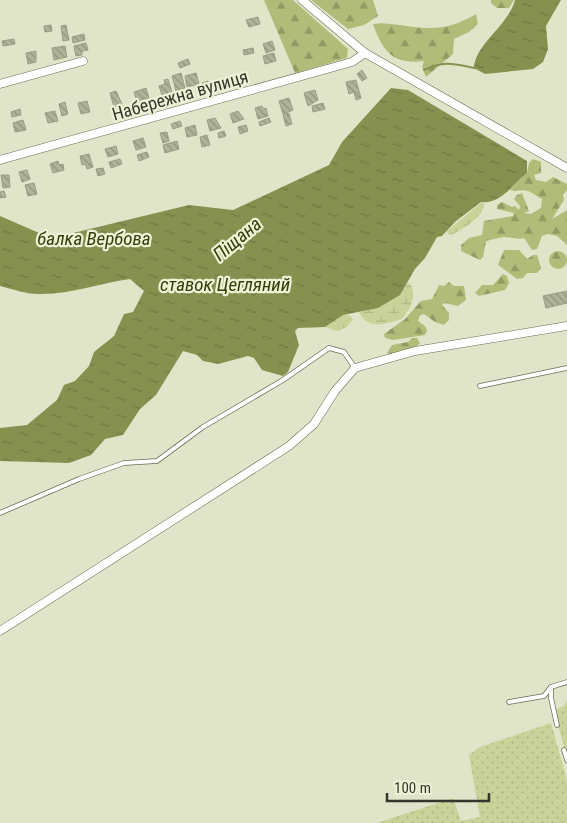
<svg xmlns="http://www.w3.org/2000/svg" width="567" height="823" font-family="'Roboto Condensed',sans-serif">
<defs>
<pattern id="grass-dots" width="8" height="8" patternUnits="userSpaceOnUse" patternTransform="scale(1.25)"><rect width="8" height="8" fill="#c9d399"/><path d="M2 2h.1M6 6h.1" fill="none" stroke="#adb684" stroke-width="1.8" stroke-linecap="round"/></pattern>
<pattern id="forest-firs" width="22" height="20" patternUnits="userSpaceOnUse" patternTransform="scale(1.25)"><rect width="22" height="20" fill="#b1bc79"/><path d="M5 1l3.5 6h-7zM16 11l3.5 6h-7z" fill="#919a63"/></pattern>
<pattern id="wetland-marsh" width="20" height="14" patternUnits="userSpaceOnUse" patternTransform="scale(1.25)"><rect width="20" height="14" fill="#c9d399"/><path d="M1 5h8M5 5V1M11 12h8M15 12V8" fill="none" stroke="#adb684"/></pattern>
<pattern id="water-ripples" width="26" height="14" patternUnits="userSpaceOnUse" patternTransform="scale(1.25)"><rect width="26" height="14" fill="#87914f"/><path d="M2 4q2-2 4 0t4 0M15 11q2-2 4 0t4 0" fill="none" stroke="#6f7742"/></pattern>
<pattern id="building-back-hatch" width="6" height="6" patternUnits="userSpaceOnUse" patternTransform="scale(1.25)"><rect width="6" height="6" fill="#afb499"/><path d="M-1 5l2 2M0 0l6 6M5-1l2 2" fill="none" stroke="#8f937d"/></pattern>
</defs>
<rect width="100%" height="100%" fill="#e0e5c9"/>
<!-- grass -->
<g fill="url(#grass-dots)">
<path d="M567 701V758L554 710 564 706Z"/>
<path d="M551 723 567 780V823H377L453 798 461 821 480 817 469 755 480 747Z"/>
</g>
<!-- forest -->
<g fill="url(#forest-firs)">
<path d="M264 0H293L348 49 347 58 295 73Z"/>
<path d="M311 0H373L378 16 364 25 348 29Z"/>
<path d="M491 0H514L509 8H497L491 3Z"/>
<path d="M476 14 478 24 469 32 454 39 453 54 426 77 422 67 424 61C393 65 383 52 373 24 383 22 390 24 400 25 431 30 450 30 476 14Z"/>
<path d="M533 159 541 162V173L534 175 536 180 546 182 553 177 567 184V190L563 195 564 200 552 219 567 210V245L557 236 548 234 542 236 537 249 532 250 524 238C517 240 511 237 503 237 497 238 492 240 486 241L483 257 480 260 461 251V245L469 238 482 235 484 221 513 216 514 213 497 209V205L502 202 512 207 515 206 519 210 520 206 514 199 517 195 522 193 529 211 524 213 531 214 541 208 542 199C537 197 533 192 527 191 521 189 517 192 510 190L527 173 529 163Z"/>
<path d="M504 250H519L527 259 533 255H537L541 268 537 273H527L523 278 517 279 498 265Z"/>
<circle cx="558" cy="260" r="9"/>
<path d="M503 274 507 276 509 283 505 290 479 296 475 293 482 285H493Z"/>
<path d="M449 282 454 286H464L466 300 458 306 445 303 442 305 449 313V320L444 325 435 322 424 314 420 315 418 321 425 326 427 331 425 335 393 340 385 338 384 334 405 319 421 301 432 299 439 285 444 286Z"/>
<path d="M412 338H417L420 343 413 350H402L391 356 387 353 392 345 408 342Z"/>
</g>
<!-- wetland -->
<g fill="url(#wetland-marsh)">
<path d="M481 203H484C486 215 462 230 451 235L448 234 447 231Z"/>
<path d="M408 283 411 285C417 298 410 309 402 319 385 324 368 331 359 312 380 308 396 301 408 283Z"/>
<path d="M343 315H349L353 319 347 327 337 331 325 327Z"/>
</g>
<!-- water -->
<g fill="url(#water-ripples)">
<path d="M515 0H561L546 26 548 49 543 62 533 69 485 74 474 68C475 44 508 26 515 0Z"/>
<path d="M391 88 408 90 527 161V173C514 184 499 205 481 202L456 221 442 236 437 237 425 258 415 269 400 295 378 308 343 315 325 327 298 328 295 331 299 345 288 372 283 376 262 370 254 358 248 356 218 364 203 361 197 355 183 351 156 395 140 409 123 435 105 439 91 455 69 463 0 461V428L27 425 57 400 64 385 75 381 89 366 94 352 114 336 124 314 133 312 144 291 130 279C99 283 70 295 38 294 26 294 12 289 0 286V216L60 242 69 234 189 205 233 210 329 165 342 142Z"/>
</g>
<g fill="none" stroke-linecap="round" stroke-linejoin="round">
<!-- stream -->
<path stroke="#87914f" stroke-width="2" d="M424 70C445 60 454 64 475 68"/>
</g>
<!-- building -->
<g fill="url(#building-back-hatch)" stroke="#999e84">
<path d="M258 17 260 24 249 27 246 20Z"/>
<path d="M51 25 52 31 45 32 44 26Z"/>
<path d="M66 25 69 40 63 41 61 26Z"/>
<path d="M84 34 85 40 73 43 72 37Z"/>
<path d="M14 39 15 44 3 46 2 41Z"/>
<path d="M272 41 275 50 266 53 263 44Z"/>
<path d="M86 43 88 50 82 51V55L76 56 74 46Z"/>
<path d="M65 46 67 57 54 60 52 48Z"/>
<path d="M253 48 254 53 244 55 243 50Z"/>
<path d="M36 51V62L28 64 26 53Z"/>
<path d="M274 53 276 61 265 64 263 56Z"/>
<path d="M188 59 190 64 180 68 178 63Z"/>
<path d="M362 70 367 78 362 81 357 74Z"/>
<path d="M181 73 185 88 176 91 172 76Z"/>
<path d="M196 73 199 84 187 87 185 76Z"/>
<path d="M168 79 172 92 162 95 159 86 165 84 164 80Z"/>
<path d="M356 80 361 98 356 100 354 92 349 94 346 82Z"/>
<path d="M208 81 210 90 204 91 202 83Z"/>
<path d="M146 88 149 98 137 101 134 92Z"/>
<path d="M315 90 318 100 308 106 304 93Z"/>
<path d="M116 91 122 104 114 107 110 93Z"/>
<path d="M289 98 293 110 283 114 279 101Z"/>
<path d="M87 101 90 112 81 114 78 103Z"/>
<path d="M65 102 68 114 62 116 59 104Z"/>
<path d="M323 103 325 109 313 112 312 106Z"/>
<path d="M262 106 263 109 266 108 268 116 258 119 255 108Z"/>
<path d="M20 109 21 115 12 117 11 112Z"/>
<path d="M55 111 58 121 48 123 45 113Z"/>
<path d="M238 111 244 119 233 123 230 114Z"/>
<path d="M289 113 292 124 286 126 283 115Z"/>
<path d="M215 118 221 128 210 131 207 120Z"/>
<path d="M269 118 271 122 260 126 259 122Z"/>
<path d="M23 120 26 130 15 132 13 123Z"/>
<path d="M180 121 182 126 173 129 171 124Z"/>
<path d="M195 125 197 135 187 137 185 128Z"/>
<path d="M246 125 248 131 240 134 238 127Z"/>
<path d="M224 131 226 136 219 138 218 133Z"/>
<path d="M167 132 169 141 163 143 160 133Z"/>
<path d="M207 135 210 145 202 147 200 137Z"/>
<path d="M143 138 146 147 136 150 133 141Z"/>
<path d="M177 141 179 149 165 153 163 145Z"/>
<path d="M116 146 118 154 108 157 105 149Z"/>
<path d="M147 152 149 157 139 161 137 155Z"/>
<path d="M89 154 93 167 87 169 85 164 82 165 80 156Z"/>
<path d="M120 159 122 164 111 168 109 162Z"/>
<path d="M58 161 59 165 63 164 64 170 53 173 50 164Z"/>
<path d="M103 168 105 174 98 176 96 169Z"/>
<path d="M27 170 30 179 22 182 19 172Z"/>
<path d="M1 175H9L10 187 3 188Z"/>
<path d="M34 183 37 194 28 196 25 185Z"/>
<path d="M4 191 6 197 0 198V192Z"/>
<path d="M567 291V303L546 308 543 296Z"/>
</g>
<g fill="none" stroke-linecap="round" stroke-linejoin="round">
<!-- lane casing -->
<g stroke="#696d55" stroke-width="5.5">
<g id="lane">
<path d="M480 386 567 368"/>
<path d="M0 513 79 479 124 463 157 461 203 427 283 380 329 348 344 352 355 368"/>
<path d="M551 687V698L557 725"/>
<path d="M509 702 544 696 551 687 567 682"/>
<path d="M564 750 567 760"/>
</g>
</g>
<!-- street casing -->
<g stroke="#696d55" stroke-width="9">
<g id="street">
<path d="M302 0 365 53 567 168"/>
<path d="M0 84 83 61"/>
<path d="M0 160 352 62 365 53"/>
<path d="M0 631 289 446 314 424 335 391 355 368 415 351 567 326"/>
</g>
</g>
<!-- lane -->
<use href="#lane" stroke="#fff" stroke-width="4"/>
<!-- street -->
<use href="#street" stroke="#fff" stroke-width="8"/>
</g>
<g text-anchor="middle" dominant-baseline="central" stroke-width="4.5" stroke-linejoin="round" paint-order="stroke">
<!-- street labels -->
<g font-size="18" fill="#35372c" stroke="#edf2d6">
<text transform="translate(180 95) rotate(-16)">Набережна вулиця</text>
</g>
<!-- water labels -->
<g font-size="19" font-style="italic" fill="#373d08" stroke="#edf2d6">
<text x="94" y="238">балка Вербова</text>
<text transform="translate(237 239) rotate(-40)">Піщана</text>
<text x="225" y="284">ставок Цегляний</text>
</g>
</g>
<!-- scale -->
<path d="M387 793v8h102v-8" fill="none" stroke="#35372c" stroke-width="2.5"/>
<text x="394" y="793" font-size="15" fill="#35372c" stroke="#edf2d6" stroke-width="4" paint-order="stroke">100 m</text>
</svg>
